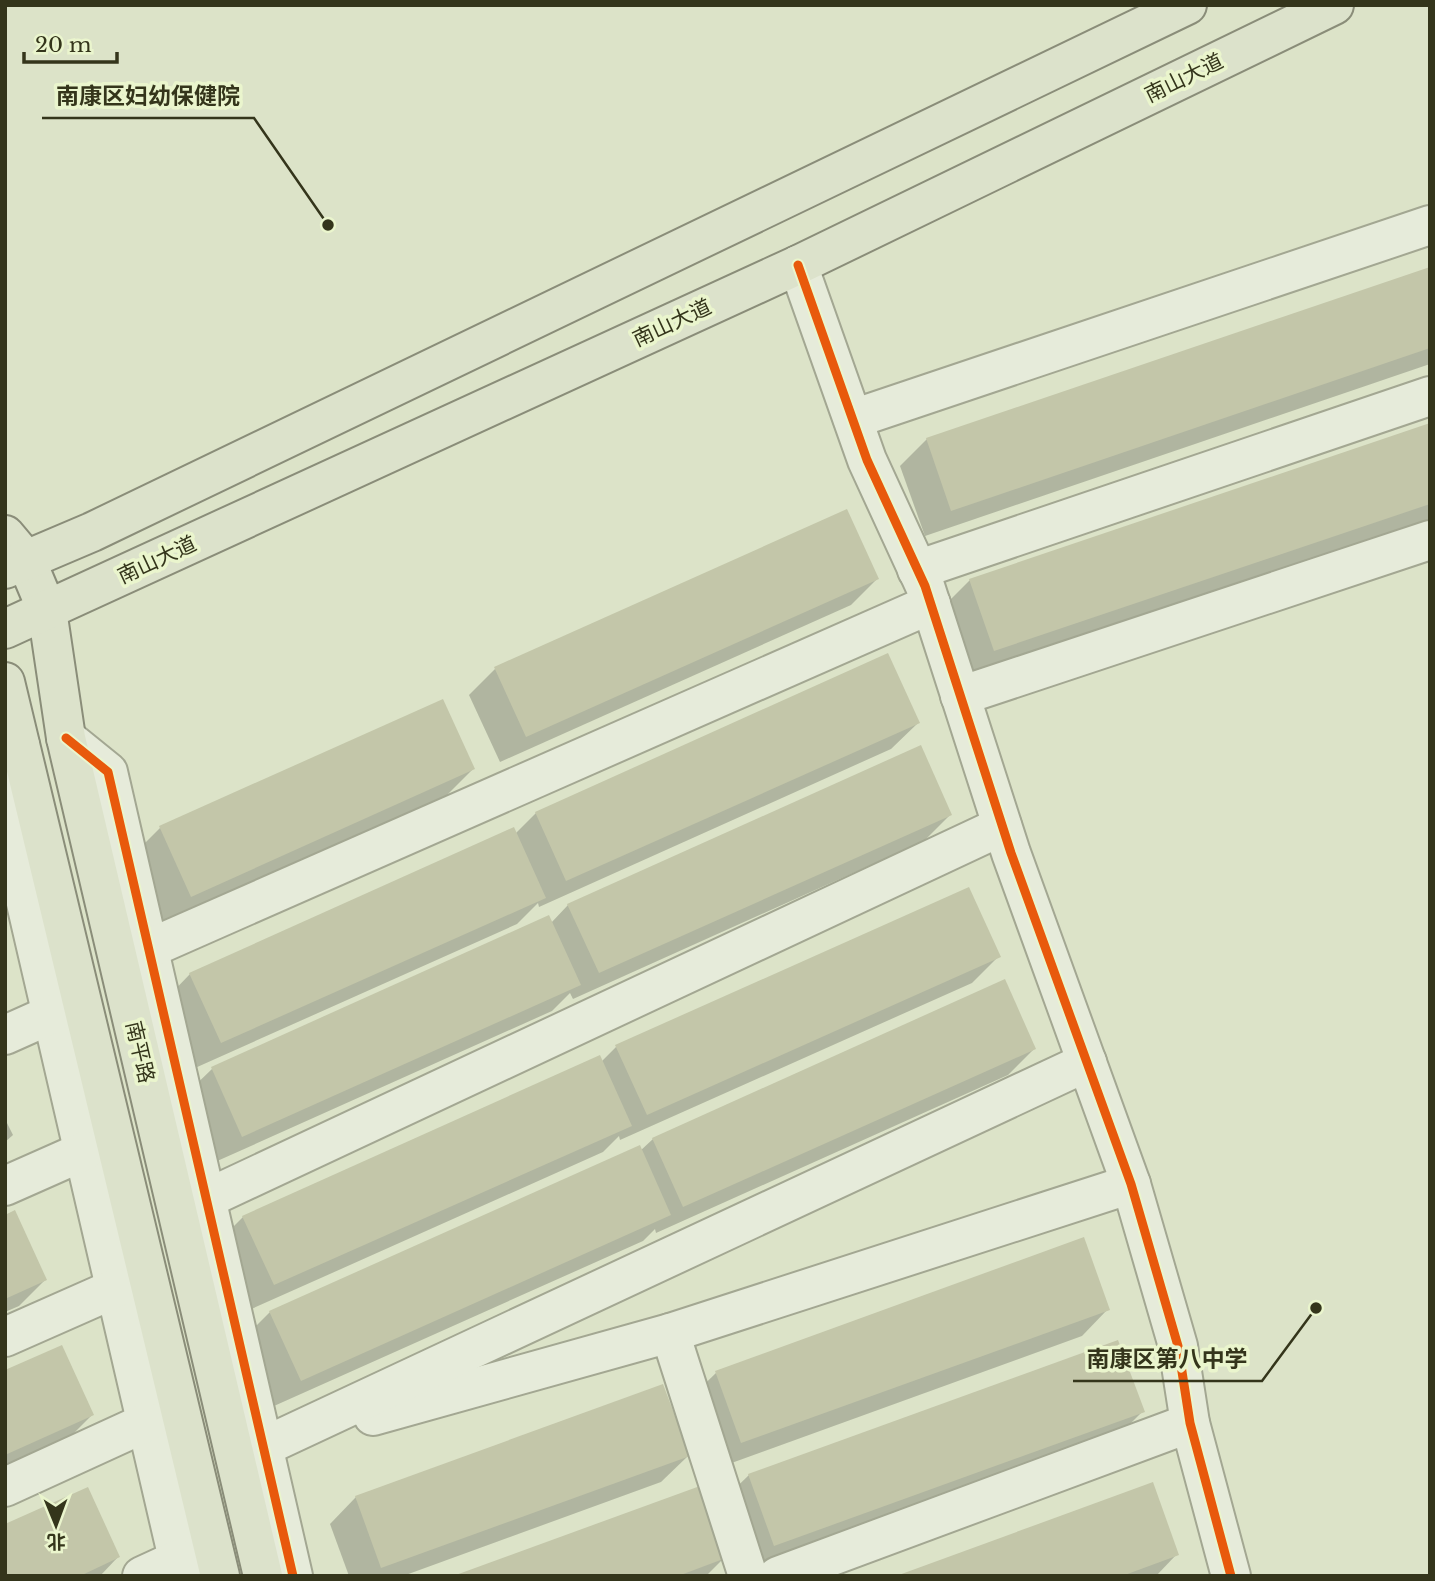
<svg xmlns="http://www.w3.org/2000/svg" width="1435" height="1581" font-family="'Libre Baskerville','Noto Sans SC',serif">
<rect width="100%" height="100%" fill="#dce3c8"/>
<!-- shadow -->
<g fill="#0003">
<path d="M1430 269V364L925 536 900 466 927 439Z"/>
<path d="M1430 424V520L968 677 943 607 970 580Z"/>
<path d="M877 579 851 605 500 762 469 695 495 669Z"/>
<path d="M918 723 891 749 539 907 538 903 517 924 195 1068 164 1001 190 974 515 834 536 813Z"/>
<path d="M473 769 447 795 164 922 134 854 160 828Z"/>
<path d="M950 815 924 841 573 999 570 993 552 1011 215 1162 185 1095 212 1069 548 918 551 923 568 905Z"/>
<path d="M999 956 972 983 620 1140 619 1136 603 1152 247 1311 217 1243 243 1217 601 1062 616 1047Z"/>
<path d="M1034 1049 1008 1075 656 1233 655 1229 643 1241 274 1406 243 1339 270 1312 640 1151 653 1139Z"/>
<path d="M5 1119 13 1135 5 1142Z"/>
<path d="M5 1217 45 1280 19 1306 5 1312Z"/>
<path d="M1108 1309 1082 1336 715 1469 689 1399 716 1373Z"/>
<path d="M5 1372 92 1415 66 1441 5 1468Z"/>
<path d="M1143 1411 1116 1438 748 1571 722 1501 749 1475Z"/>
<path d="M688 1456 661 1482 403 1576H349L330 1524 356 1497Z"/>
<path d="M1177 1554 1156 1576H900Z"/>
<path d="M118 1557 100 1576H5Z"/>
<path d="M724 1558 706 1576H458Z"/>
</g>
<!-- building -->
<g fill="#c3c6a9">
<path d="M1430 267V348L951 511 926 438Z"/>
<path d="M1430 423V504L994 651 969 579Z"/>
<path d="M847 509 879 579 526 737 494 667Z"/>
<path d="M888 653 920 723 566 881 535 812Z"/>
<path d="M443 699 475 769 191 897 159 826Z"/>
<path d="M921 745 952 815 599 973 567 904Z"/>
<path d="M514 827 546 898 221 1043 189 973Z"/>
<path d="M969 887 1001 957 647 1115 615 1045Z"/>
<path d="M549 915 581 985 242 1137 211 1067Z"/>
<path d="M1005 979 1036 1049 683 1207 652 1138Z"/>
<path d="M600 1055 632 1126 274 1285 242 1216Z"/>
<path d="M640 1145 671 1215 301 1381 269 1311Z"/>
<path d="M15 1210 47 1280 5 1299V1215Z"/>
<path d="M1084 1237 1110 1310 741 1443 715 1371Z"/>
<path d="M1118 1340 1145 1412 774 1546 748 1474Z"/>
<path d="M62 1345 94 1415 5 1455V1370Z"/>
<path d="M663 1384 690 1456 381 1568 355 1496Z"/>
<path d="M1153 1482 1179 1555 1122 1576H896Z"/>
<path d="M700 1486 726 1558 678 1576H453Z"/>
<path d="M88 1487 120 1557 80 1576H5V1524Z"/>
</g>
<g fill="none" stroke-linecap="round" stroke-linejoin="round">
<!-- minor casing -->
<g stroke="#a3a792" stroke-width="42">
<g id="minor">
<path d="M798 265 867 460 925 586 1011 853 1131 1184 1178 1346 1190 1423 1231 1576"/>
<path d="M853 419 1430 225"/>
<path d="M917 570 1430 396"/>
<path d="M960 696 1430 540"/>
<path d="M66 738 108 772 293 1576"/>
<path d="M20 745 6 817 182 1576"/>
<path d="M148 949 931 604"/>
<path d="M5 1035 52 1014"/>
<path d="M5 1186 84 1151"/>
<path d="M206 1199 1002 826"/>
<path d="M670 1333 748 1576"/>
<path d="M5 1337 116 1288"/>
<path d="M373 1416 670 1333 1131 1184"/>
<path d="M263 1447 1087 1062"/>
<path d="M5 1487 147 1422"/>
<path d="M142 1576 179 1559"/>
<path d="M778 1576 1190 1423"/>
</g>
</g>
<!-- major casing -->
<g stroke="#8a8d79" stroke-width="42">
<g id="major">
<path d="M5 535 26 560 47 610 66 738 263 1576"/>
<path d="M5 569 92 532 1187 5"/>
<path d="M5 629 798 265 1334 5"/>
<path d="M5 682 220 1576"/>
</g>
</g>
<!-- minor -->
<use href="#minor" stroke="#e6ebda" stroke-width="38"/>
<!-- major -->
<use href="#major" stroke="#dce2cb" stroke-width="38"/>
<!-- cycleway casing -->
<g stroke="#eaf5cd" stroke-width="13">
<g id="cycleway">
<path d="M798 265 867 460 925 586 1011 853 1131 1184 1178 1346 1190 1423 1231 1576"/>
<path d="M66 738 108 772 293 1576"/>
</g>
</g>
<!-- cycleway -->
<use href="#cycleway" stroke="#e8590c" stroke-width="9"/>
</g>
<g text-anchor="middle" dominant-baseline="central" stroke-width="7" stroke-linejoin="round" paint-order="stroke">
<!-- street labels -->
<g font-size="21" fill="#34351b" stroke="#eaf5cd">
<text transform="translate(1184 78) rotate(-26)">南山大道</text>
<text transform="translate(672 323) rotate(-25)">南山大道</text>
<text transform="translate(157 560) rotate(-25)">南山大道</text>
<text transform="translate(140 1052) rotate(77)">南平路</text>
</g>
</g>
<!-- callouts -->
<path fill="none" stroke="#34351b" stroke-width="2.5" d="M328 225L254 118H42M1316 1308L1262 1381H1073"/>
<g fill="#34351b" stroke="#eaf5cd" stroke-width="2.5">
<circle cx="328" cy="225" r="7"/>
<circle cx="1316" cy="1308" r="7"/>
</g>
<g font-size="23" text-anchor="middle" font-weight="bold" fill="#34351b" stroke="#eaf5cd" stroke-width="7" stroke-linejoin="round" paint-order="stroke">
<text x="148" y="104">南康区妇幼保健院</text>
<text x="1167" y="1367">南康区第八中学</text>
</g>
<!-- border -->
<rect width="1435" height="1581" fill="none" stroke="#34351b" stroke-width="14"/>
<!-- north arrow -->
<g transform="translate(56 1525) rotate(179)" stroke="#eaf5cd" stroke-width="5" paint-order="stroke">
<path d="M0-5L12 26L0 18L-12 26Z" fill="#34351b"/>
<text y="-10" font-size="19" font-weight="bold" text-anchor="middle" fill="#34351b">北</text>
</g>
<!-- scale -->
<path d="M24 52v10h93v-10" fill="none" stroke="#34351b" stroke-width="3.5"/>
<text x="35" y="52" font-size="21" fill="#34351b" stroke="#eaf5cd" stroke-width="5" paint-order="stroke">20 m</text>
</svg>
